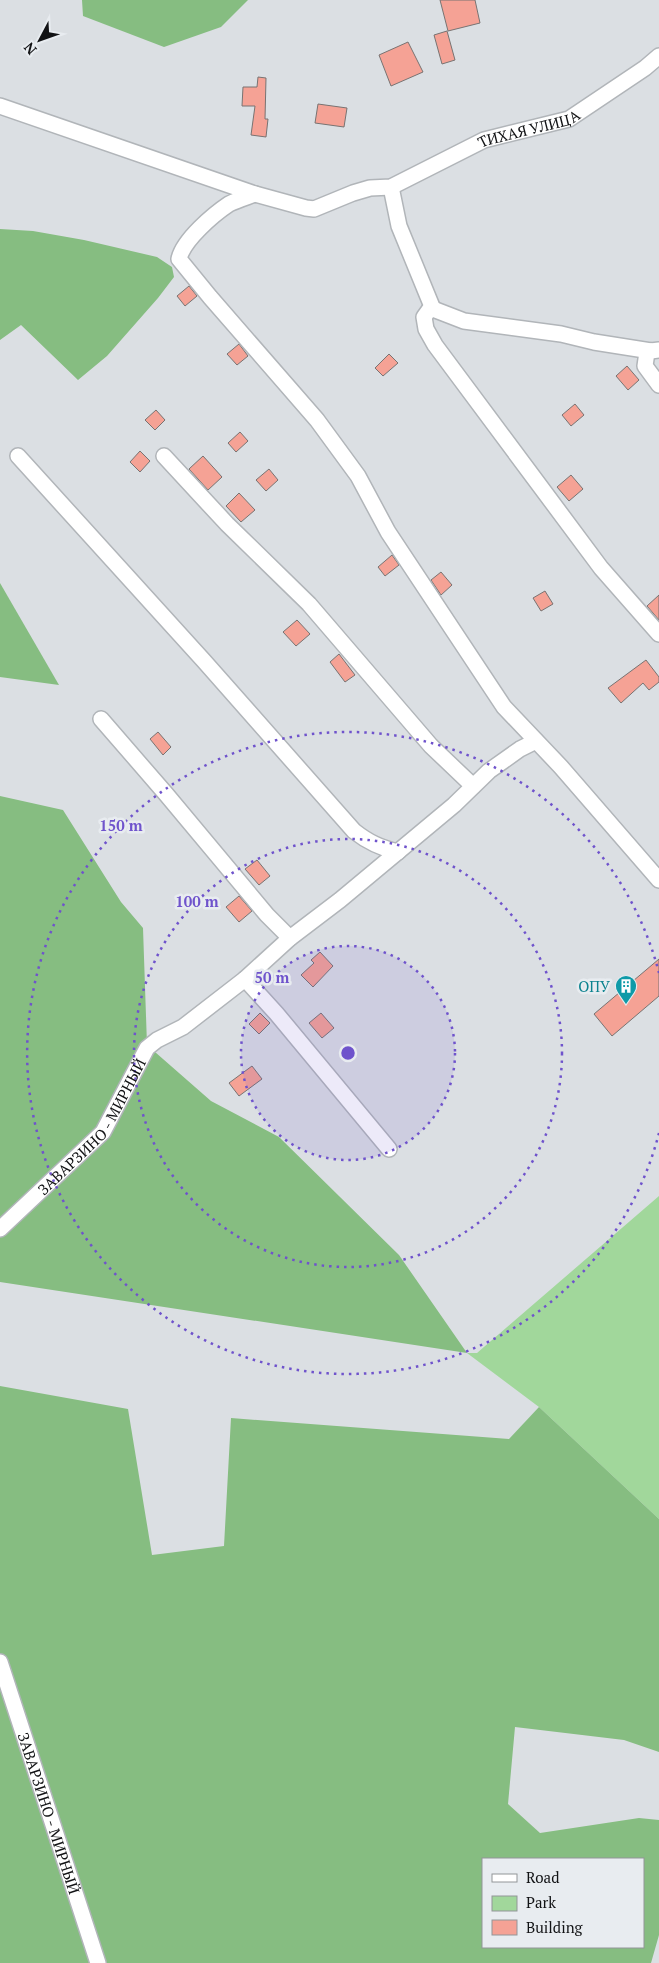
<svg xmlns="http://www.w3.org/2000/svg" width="659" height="1963" font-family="'PT Serif',serif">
<rect width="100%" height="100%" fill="#dbdfe3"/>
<!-- green -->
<path fill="#a1d79b" d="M659 1196V1519L539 1407 467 1353H477Z"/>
<!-- forest -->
<g fill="#86bd81" fill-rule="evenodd">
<path d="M82 0H248L221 27 164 47 83 16Z"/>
<path d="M0 229 33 231 84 240 157 257 172 267 174 277 158 298 107 356 78 380 21 325 0 340Z"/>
<path d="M0 583 59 685 0 677Z"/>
<path d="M0 796 63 810 121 902 143 928 147 1045 211 1101 279 1137 399 1255 467 1353 0 1282Z"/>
<path d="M0 1386 128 1409 152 1555 224 1546 231 1418 509 1439 539 1407 659 1519V1752L624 1740 515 1727 508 1804 540 1833 639 1818 659 1820V1935L651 1963H0ZM483 1859H643V1947H483Z"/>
</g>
<!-- building -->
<g fill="#f5a295" stroke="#787372">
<path d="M440 0H475L480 23 448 31Z"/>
<path d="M447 31 455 60 442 64 434 35Z"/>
<path d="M408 42 423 72 391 86 379 55Z"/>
<path d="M258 77 266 78 265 119H268L266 137 251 135 255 106H242L243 87H257Z"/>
<path d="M318 104 347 108 344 127 315 123Z"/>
<path d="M189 286 197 296 185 306 177 296Z"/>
<path d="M239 344 248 356 237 365 227 354Z"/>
<path d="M389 354 398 363 383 376 375 368Z"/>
<path d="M627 366 639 380 628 390 616 376Z"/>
<path d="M575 404 584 415 571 426 562 415Z"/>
<path d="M156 410 165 420 155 430 145 420Z"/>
<path d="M240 432 248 441 236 452 228 443Z"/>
<path d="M140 451 150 461 140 472 130 462Z"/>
<path d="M203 456 222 477 208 490 189 469Z"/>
<path d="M269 469 278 480 266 491 256 480Z"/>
<path d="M571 475 583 489 569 501 557 487Z"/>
<path d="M239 493 255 510 241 522 226 506Z"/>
<path d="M392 555 399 565 385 576 378 567Z"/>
<path d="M441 572 452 585 441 595 431 580Z"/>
<path d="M545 591 553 604 541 611 533 598Z"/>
<path d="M659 595V620L647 606Z"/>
<path d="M297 620 310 634 296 646 283 632Z"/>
<path d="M339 654 355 675 345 682 330 662Z"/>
<path d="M646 660 659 677V682L649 690 643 683 621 703 608 688Z"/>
<path d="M158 732 171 747 163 755 150 739Z"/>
<path d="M257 860 270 876 259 885 245 869Z"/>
<path d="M239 896 252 911 239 922 226 907Z"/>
<path d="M320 952 333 966 313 987 301 975 314 963 311 960Z"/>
<path d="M659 959V996L612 1036 594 1014Z"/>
<path d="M260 1013 270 1023 259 1034 249 1024Z"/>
<path d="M321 1013 334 1028 322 1038 309 1023Z"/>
<path d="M252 1066 262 1079 239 1096 229 1083Z"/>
</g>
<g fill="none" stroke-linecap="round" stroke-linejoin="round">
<!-- street casing -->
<g stroke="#b1b5b9" stroke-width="18">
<g id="street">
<path id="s1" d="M0 106 255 194 306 208 314 209 353 193 370 188 391 187 484 140 569 119 645 68 659 56"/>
<path d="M391 187 399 226 433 309"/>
<path d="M255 194C247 197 237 200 229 204 214 214 183 240 179 259L210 297 317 420 358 476 388 532 504 707 561 767 659 880"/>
<path d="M659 350 651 351 594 342 561 334 464 321 433 309 429 310 424 317 426 329 435 345 601 568 659 634"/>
<path d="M651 351 647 352 645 366 659 385"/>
<path d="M18 456 204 661 354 831C368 842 380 848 398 852"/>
<path d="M164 456 227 524 309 604 431 746 473 786"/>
<path d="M101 719 166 794 267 915 290 938"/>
<path d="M245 979 276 1013 389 1149"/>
<path id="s2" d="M0 1229 103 1132 147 1048 157 1040 183 1027 245 979 290 938 340 900 454 805 489 771 520 749 536 741"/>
<path id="s3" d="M0 1662 98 1963"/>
</g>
</g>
<!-- street -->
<use href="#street" stroke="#fff" stroke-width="15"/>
</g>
<!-- distance rings -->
<circle cx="348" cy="1053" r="107" fill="#6f53cc" fill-opacity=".12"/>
<g fill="none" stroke="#6f53cc" stroke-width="2.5" stroke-dasharray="2.5 5">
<circle cx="348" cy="1053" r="107"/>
<circle cx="348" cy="1053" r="214"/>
<path d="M659 1133A321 321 0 1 1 659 973"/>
</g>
<!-- icons -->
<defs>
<g id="building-pin" transform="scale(1.125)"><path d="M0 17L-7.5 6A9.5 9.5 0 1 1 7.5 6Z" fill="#0f9aa8" stroke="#e8ecf0"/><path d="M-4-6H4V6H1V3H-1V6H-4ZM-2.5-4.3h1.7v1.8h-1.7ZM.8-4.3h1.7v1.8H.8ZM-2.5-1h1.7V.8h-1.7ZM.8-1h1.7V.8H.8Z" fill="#fff"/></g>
</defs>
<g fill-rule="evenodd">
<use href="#building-pin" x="626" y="986"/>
</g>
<g text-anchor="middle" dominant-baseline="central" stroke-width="5" stroke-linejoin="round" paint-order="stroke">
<!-- street labels -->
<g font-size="15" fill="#121315" stroke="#e8ecf0">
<text stroke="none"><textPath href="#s1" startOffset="562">ТИХАЯ УЛИЦА</textPath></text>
<text stroke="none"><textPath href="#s2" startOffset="139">ЗАВАРЗИНО - МИРНЫЙ</textPath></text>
<text stroke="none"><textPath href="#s3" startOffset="159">ЗАВАРЗИНО - МИРНЫЙ</textPath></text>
</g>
<!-- culture labels -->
<g font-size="15" fill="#0d838f" stroke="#e8ecf0" text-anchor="end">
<text x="610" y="986">ОПУ</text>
</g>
</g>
<circle cx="348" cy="1053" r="8" fill="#6f53cc" stroke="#e8ecf0" stroke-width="2.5"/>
<g font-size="15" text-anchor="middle" font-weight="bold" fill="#6f53cc" stroke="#e8ecf0" stroke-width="5" stroke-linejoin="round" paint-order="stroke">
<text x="121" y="831">150 m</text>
<text x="197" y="907">100 m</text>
<text x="272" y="983">50 m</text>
</g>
<!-- legend -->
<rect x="482" y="1858" width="162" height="90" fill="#e8ecf0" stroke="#929598"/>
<rect x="492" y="1874" width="25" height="8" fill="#ffffff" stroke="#929598"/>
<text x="526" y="1883" font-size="15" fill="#121315">Road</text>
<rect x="492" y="1896" width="25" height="15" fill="#a1d79b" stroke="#929598"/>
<text x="526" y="1908" font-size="15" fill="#121315">Park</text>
<rect x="492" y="1920" width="25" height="15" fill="#f5a295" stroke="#929598"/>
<text x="526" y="1933" font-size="15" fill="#121315">Building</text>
<!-- north arrow -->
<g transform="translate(40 40) rotate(229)" stroke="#e8ecf0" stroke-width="4" paint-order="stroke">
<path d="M0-4L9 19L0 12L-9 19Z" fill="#121315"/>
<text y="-8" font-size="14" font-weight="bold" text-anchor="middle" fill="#121315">N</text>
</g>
</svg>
